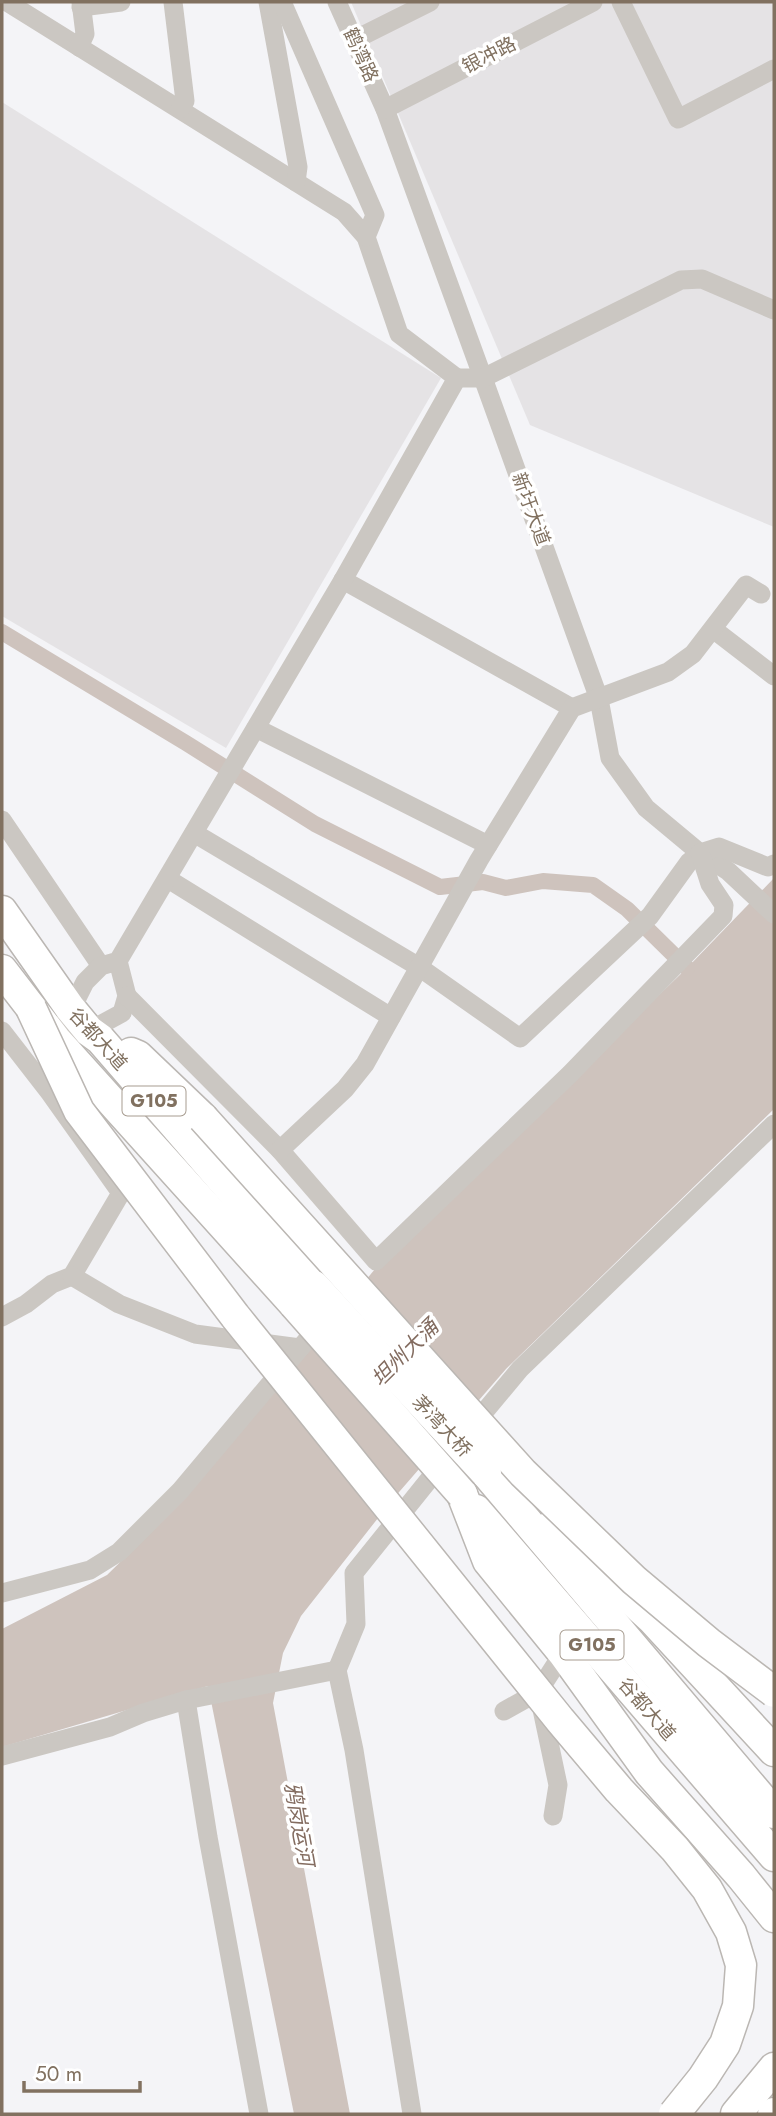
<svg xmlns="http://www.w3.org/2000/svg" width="776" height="2116" font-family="Jost,'Noto Sans SC',sans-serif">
<rect width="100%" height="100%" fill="#f4f4f7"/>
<!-- built -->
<g fill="#e5e3e5">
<path d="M351 2H774V527L530 425Z"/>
<path d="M2 102 441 378 226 748 2 616Z"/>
</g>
<!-- water -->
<path fill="#cec3bd" d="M774 878V1109L506 1369 393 1499 301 1616 283 1653 273 1703 350 2114H294L208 1686 2 1747V1629L107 1575 152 1531 250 1421 375 1269 687 968Z"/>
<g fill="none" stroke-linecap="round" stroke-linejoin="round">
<!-- canal -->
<path stroke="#cec3bd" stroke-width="16" d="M2 632 186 743 315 824 440 887 483 882 506 888 543 881 593 885 627 909 687 968"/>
<!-- highway casing -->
<g stroke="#bbb7b3" stroke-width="33">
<g id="highway">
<path d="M2 911 70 1008 89 1031 100 1039 314 1286"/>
<path d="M2 970 56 1040 294 1304"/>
<path d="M131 1053 138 1056 203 1118"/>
<path d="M486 1473 774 1813"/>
<path d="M462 1494 488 1561 563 1653 649 1772 741 1876 774 1917"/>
<path d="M476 1510 774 1856"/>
<path d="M551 1526 653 1620 774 1751"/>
<path d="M736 2114 774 2068"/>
<path d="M773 2114 774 2113"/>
</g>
</g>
<!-- minor -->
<g stroke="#cbc7c2" stroke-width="19">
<path d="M7 2 344 212 366 237 399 334 457 378"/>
<path d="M173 2 185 101 180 109"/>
<path d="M268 2 298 167 296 182"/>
<path d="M282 2 375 215 366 237"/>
<path d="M337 2 385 109 483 378 599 699 610 758 646 808 700 853 728 871 774 914"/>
<path d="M621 2 678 119 774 69"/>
<path d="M81 7 121 2"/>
<path d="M354 40 430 2"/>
<path d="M79 47 85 34 81 2"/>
<path d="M385 109 593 2"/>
<path d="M343 580 572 708"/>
<path d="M713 629 774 676"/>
<path d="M256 728 488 845"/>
<path d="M2 820 101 966"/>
<path d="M194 833 419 967 520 1038 650 916 689 862 700 853 719 847 768 867 774 864"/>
<path d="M168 879 391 1017"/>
<path d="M118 961 127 996 122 1013 89 1031 56 1040 85 982 101 966 118 961 343 580 457 378H483L681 280 702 279 774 310"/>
<path d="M127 996 280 1150 376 1261 570 1074 723 916 724 905 710 884 700 853"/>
<path d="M2 1031 50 1093 121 1193 72 1276 52 1284 26 1304 2 1317"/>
<path d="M280 1150 345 1089 365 1064 479 860 572 708 668 672 693 654 746 585 761 594"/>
<path d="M72 1276 119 1304 195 1334 300 1348"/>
<path d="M470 1429 520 1369 774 1124"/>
<path d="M2 1593 90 1570 119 1552 180 1491 322 1322"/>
<path d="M186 1700 208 1837 259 2114"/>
<path d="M540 1700 558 1785 553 1816"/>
<path d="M504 1711 538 1692 563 1653"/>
<path d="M2 1756 110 1727 143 1713 186 1700 337 1670"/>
<path d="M412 2114 354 1750 337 1670 356 1624 354 1573 444 1461"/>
</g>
<!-- highway -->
<use href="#highway" stroke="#fff" stroke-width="30"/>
<!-- highway-bridge casing -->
<g stroke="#bbb7b3" stroke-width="33" stroke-linecap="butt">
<g id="highway-bridge">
<path d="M31 1008 79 1111 235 1316 560 1720 619 1790 675 1849 707 1889 731 1932 741 1965 738 2006 725 2044 703 2078 674 2114"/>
<path d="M203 1118 523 1473 634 1580 709 1643 774 1692"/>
<path d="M314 1286 486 1473"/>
<path d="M294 1304 462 1494"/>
</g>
</g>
<!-- highway-bridge -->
<use href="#highway-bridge" stroke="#fff" stroke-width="30"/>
</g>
<g text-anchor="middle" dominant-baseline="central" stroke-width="7" stroke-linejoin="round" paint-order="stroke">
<!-- shield labels -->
<g fill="#fff" stroke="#a79c90" stroke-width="2">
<rect x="122.5" y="1086.5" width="63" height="29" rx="5"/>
<rect x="560.5" y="1630.5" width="63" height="29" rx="5"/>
</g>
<g font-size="18" font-weight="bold" fill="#817160">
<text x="154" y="1101">G105</text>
<text x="592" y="1645">G105</text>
</g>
<!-- street labels -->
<g font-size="19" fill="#817160" stroke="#fff">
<text transform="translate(361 55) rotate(66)">鹤湾路</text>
<text transform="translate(489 55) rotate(-27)">银冲路</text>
<text transform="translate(531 509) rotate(70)">新圩大道</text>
<text transform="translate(98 1039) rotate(48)">谷都大道</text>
<text transform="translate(442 1426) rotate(47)">茅湾大桥</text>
<text transform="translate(647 1709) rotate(49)">谷都大道</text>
</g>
<!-- water labels -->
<g font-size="21" font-style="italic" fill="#836c60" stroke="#fff">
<text transform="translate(405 1353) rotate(-45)">坦州大涌</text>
<text transform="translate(299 1824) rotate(80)">鸦岗运河</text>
</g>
</g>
<!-- border -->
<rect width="776" height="2116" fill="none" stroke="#817160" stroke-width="7"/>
<!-- scale -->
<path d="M24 2081v10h116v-10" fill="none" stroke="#817160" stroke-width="3.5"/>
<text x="35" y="2081" font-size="21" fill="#817160" stroke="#ffffff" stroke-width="5" paint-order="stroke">50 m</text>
</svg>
